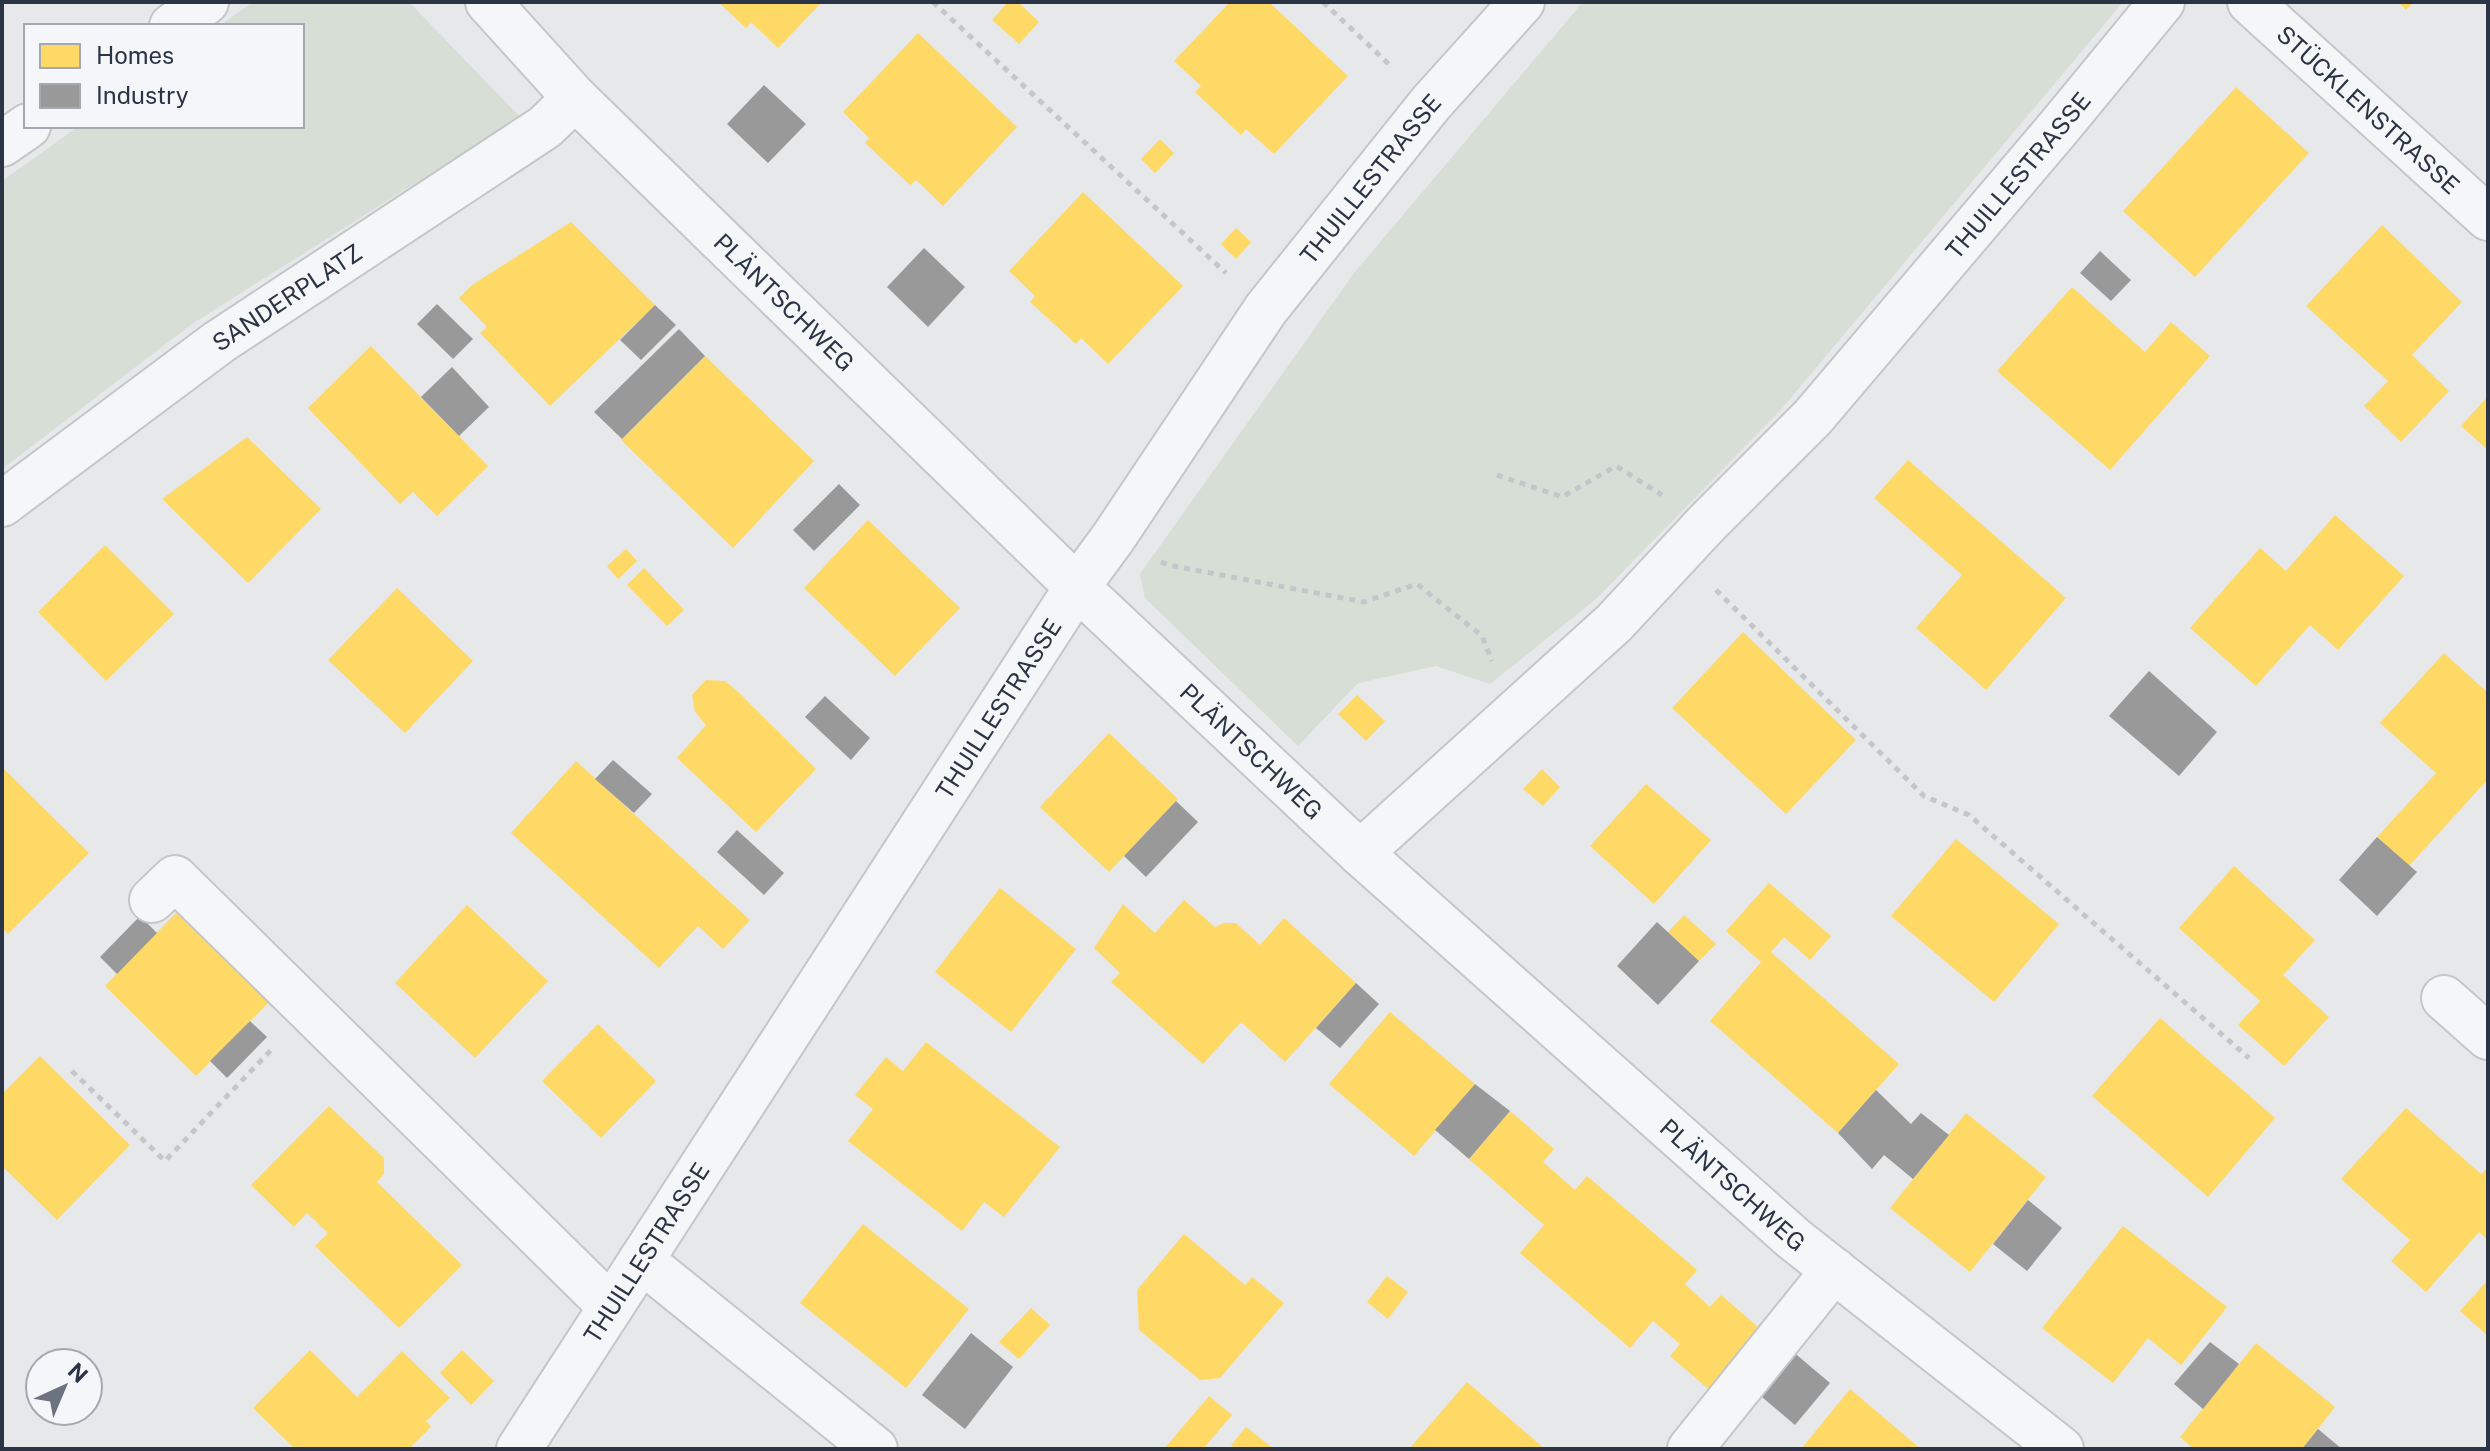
<svg xmlns="http://www.w3.org/2000/svg" width="2490" height="1451" font-family="'Public Sans',sans-serif">
<rect width="100%" height="100%" fill="#e6e8ea"/>
<!-- green -->
<g fill="#d6ded6">
<path d="M253 2H409L520 117 192 324 2 469V181L79 126H302V26H219Z"/>
<path d="M1583 2H2123L1779 412 1596 599 1490 684 1436 666 1358 683 1298 746 1145 598 1140 574 1354 273Z"/>
</g>
<!-- homes -->
<g fill="#ffd966">
<path d="M718 2H822L778 48 751 22 746 28Z"/>
<path d="M1008 2H1018L1039 22 1019 44 992 20Z"/>
<path d="M1230 2H1269L1348 76 1274 154 1246 129 1241 135 1195 92 1201 86 1174 61Z"/>
<path d="M2398 2H2414L2406 10Z"/>
<path d="M918 33 1017 127 943 206 916 180 910 185 865 143 869 138 843 112Z"/>
<path d="M2236 87 2309 153 2195 277 2123 211Z"/>
<path d="M1160 139 1174 153 1155 173 1141 159Z"/>
<path d="M1083 192 1183 286 1108 364 1081 338 1076 344 1030 302 1035 296 1009 271Z"/>
<path d="M571 222 655 305 550 406 480 333 487 327 459 298 472 285Z"/>
<path d="M2382 225 2462 302 2412 355 2449 391 2401 442 2364 406 2388 381 2306 306Z"/>
<path d="M1236 228 1251 242 1236 259 1221 244Z"/>
<path d="M2072 287 2145 352 2171 322 2210 356 2110 470 1997 371Z"/>
<path d="M371 346 488 466 437 516 413 492 400 504 308 408Z"/>
<path d="M705 356 814 461 733 548 621 440Z"/>
<path d="M2488 396V450L2461 426Z"/>
<path d="M247 437 321 509 248 583 162 499Z"/>
<path d="M1908 460 2066 598 1986 690 1916 628 1962 575 1874 498Z"/>
<path d="M2335 515 2404 576 2338 650 2310 625 2256 686 2190 628 2260 548 2286 571Z"/>
<path d="M868 520 960 608 895 676 804 588Z"/>
<path d="M105 545 174 614 106 681 38 612Z"/>
<path d="M626 549 637 561 618 579 607 566Z"/>
<path d="M644 568 684 610 667 626 627 585Z"/>
<path d="M397 588 473 661 405 733 328 660Z"/>
<path d="M1743 632 1856 740 1786 814 1672 708Z"/>
<path d="M2444 653 2488 693V779L2409 866 2377 837 2436 773 2380 723Z"/>
<path d="M706 680 725 681 737 691 816 769 756 832 677 758 706 725 695 712 692 695Z"/>
<path d="M1357 695 1385 721 1366 741 1338 714Z"/>
<path d="M1109 733 1178 799 1109 872 1040 807Z"/>
<path d="M576 761 750 920 723 949 698 926 659 968 511 833Z"/>
<path d="M2 767 89 853 8 934 2 928Z"/>
<path d="M1542 769 1560 787 1543 806 1523 789Z"/>
<path d="M1646 784 1711 840 1654 904 1590 846Z"/>
<path d="M1956 839 2059 924 1994 1002 1891 916Z"/>
<path d="M2234 866 2315 940 2283 975 2329 1017 2284 1066 2238 1025 2260 1001 2179 928Z"/>
<path d="M1769 883 1831 936 1810 960 1784 937 1771 952 1899 1064 1838 1133 1710 1021 1761 962 1726 931Z"/>
<path d="M1000 888 1076 949 1011 1032 935 972Z"/>
<path d="M1184 900 1215 927 1224 923H1236L1260 945 1284 918 1356 983 1285 1062 1241 1022 1203 1064 1111 982 1120 973 1094 948 1123 904 1155 933Z"/>
<path d="M467 905 548 981 475 1058 395 983Z"/>
<path d="M178 911 270 1001 196 1076 105 986Z"/>
<path d="M1684 915 1716 944 1699 961 1668 932Z"/>
<path d="M1390 1012 1475 1084 1414 1156 1329 1084Z"/>
<path d="M2160 1018 2275 1118 2208 1197 2092 1096Z"/>
<path d="M598 1024 656 1081 601 1138 542 1081Z"/>
<path d="M926 1042 1060 1147 1004 1217 984 1202 962 1231 848 1141 873 1109 855 1095 886 1057 903 1071Z"/>
<path d="M40 1056 130 1145 57 1220 2 1166V1094Z"/>
<path d="M329 1106 384 1158V1174L377 1182 462 1265 399 1328 315 1246 328 1233 307 1213 294 1227 251 1185Z"/>
<path d="M2406 1108 2481 1174 2488 1167V1240L2479 1232 2426 1292 2391 1261 2410 1240 2341 1179Z"/>
<path d="M1510 1111 1554 1149 1543 1162 1575 1190 1587 1176 1697 1270 1685 1284 1710 1307 1721 1295 1765 1333 1714 1394 1670 1356 1680 1344 1653 1321 1630 1348 1520 1253 1544 1225 1469 1159Z"/>
<path d="M1966 1113 2046 1177 1970 1272 1890 1208Z"/>
<path d="M863 1224 969 1309 906 1388 800 1303Z"/>
<path d="M2123 1226 2227 1307 2181 1365 2148 1338 2113 1383 2042 1328Z"/>
<path d="M1184 1234 1245 1285 1252 1277 1284 1303 1220 1378 1200 1380 1139 1330 1137 1290Z"/>
<path d="M1387 1276 1408 1292 1388 1319 1367 1302Z"/>
<path d="M2488 1280V1336L2460 1311Z"/>
<path d="M1031 1308 1050 1325 1019 1359 999 1342Z"/>
<path d="M2256 1343 2335 1407 2302 1449H2194L2180 1437Z"/>
<path d="M310 1350 357 1397 402 1351 450 1398 426 1421 431 1427 409 1449H295L253 1408Z"/>
<path d="M462 1350 494 1381 471 1405 440 1373Z"/>
<path d="M1467 1382 1545 1449H1409Z"/>
<path d="M1850 1389 1915 1444 1921 1449H1801Z"/>
<path d="M1209 1396 1232 1415 1203 1449H1164Z"/>
<path d="M1246 1427 1274 1449H1236L1231 1445Z"/>
</g>
<!-- industry -->
<g fill="#999">
<path d="M764 85 806 124 768 163 727 124Z"/>
<path d="M924 248 965 287 928 327 887 287Z"/>
<path d="M2100 251 2131 280 2111 301 2080 273Z"/>
<path d="M437 304 473 339 453 359 417 324Z"/>
<path d="M655 305 676 325 641 360 620 340Z"/>
<path d="M679 329 705 356 622 439 594 412Z"/>
<path d="M452 367 489 407 459 436 421 397Z"/>
<path d="M839 484 860 505 814 551 793 530Z"/>
<path d="M2149 671 2217 732 2179 776 2109 716Z"/>
<path d="M825 696 870 738 851 760 805 717Z"/>
<path d="M613 760 652 794 634 813 595 779Z"/>
<path d="M1176 801 1198 822 1146 877 1124 856Z"/>
<path d="M737 830 784 873 764 895 717 852Z"/>
<path d="M2377 837 2417 872 2377 916 2339 880Z"/>
<path d="M140 916 157 933 117 974 100 957Z"/>
<path d="M1657 922 1699 961 1658 1005 1617 966Z"/>
<path d="M1356 983 1379 1004 1340 1048 1316 1028Z"/>
<path d="M250 1021 267 1037 227 1078 210 1061Z"/>
<path d="M1475 1084 1510 1111 1469 1159 1435 1130Z"/>
<path d="M1876 1090 1911 1124 1921 1113 1949 1135 1913 1179 1884 1155 1872 1169 1838 1133Z"/>
<path d="M2028 1200 2062 1228 2027 1271 1993 1244Z"/>
<path d="M971 1333 1013 1367 965 1429 922 1395Z"/>
<path d="M2210 1342 2239 1364 2203 1409 2174 1384Z"/>
<path d="M1791 1350 1830 1383 1795 1425 1756 1392Z"/>
<path d="M2318 1429 2342 1449H2302Z"/>
</g>
<g fill="none" stroke-linecap="round" stroke-linejoin="round">
<!-- minor casing -->
<g stroke="#c4c6c8" stroke-width="48">
<g id="minor">
<path id="s1" d="M488 2 575 98 1077 587 1360 853 1794 1239 2061 1449"/>
<path id="s2" d="M2250 2 2488 218"/>
<path d="M172 26 206 2"/>
<path d="M2 144 28 126"/>
<path id="s3" d="M2 504 219 342 545 127 575 98"/>
<path id="s4" d="M1360 853 1614 623 1707 523 1813 417 2060 126 2162 2"/>
<path d="M152 900 175 878 611 1307"/>
<path d="M2444 998 2488 1037"/>
<path d="M641 1260 875 1449"/>
<path id="s5" d="M519 1449 1077 587 1113 538 1266 309 1431 103 1522 2"/>
<path d="M1690 1449 1834 1270"/>
</g>
</g>
<!-- path -->
<g stroke="#c5c6ca" stroke-width="5" stroke-dasharray="6 6" stroke-linecap="butt">
<path d="M933 2 1226 273"/>
<path d="M1323 2 1392 67"/>
<path d="M1497 475 1562 497 1616 466 1662 495"/>
<path d="M1161 562 1168 565 1364 602 1417 584 1482 636 1492 661"/>
<path d="M1716 590 1924 796 1969 815 2249 1058"/>
<path d="M72 1071 165 1161 272 1049"/>
</g>
<!-- minor -->
<use href="#minor" stroke="#f5f6f7" stroke-width="44"/>
</g>
<g text-anchor="middle" dominant-baseline="central" stroke-width="8" stroke-linejoin="round" paint-order="stroke">
<!-- street labels -->
<g font-size="24" fill="#2b3445" stroke="#f4f6f9">
<text stroke="none"><textPath href="#s2" startOffset="160">STÜCKLENSTRASSE</textPath></text>
<text stroke="none"><textPath href="#s4" startOffset="946">THUILLESTRASSE</textPath></text>
<text stroke="none"><textPath href="#s5" startOffset="1530">THUILLESTRASSE</textPath></text>
<text stroke="none"><textPath href="#s3" startOffset="352">SANDERPLATZ</textPath></text>
<text stroke="none"><textPath href="#s1" startOffset="422">PLÄNTSCHWEG</textPath></text>
<text stroke="none"><textPath href="#s5" startOffset="882">THUILLESTRASSE</textPath></text>
<text stroke="none"><textPath href="#s1" startOffset="1070">PLÄNTSCHWEG</textPath></text>
<text stroke="none"><textPath href="#s1" startOffset="1718">PLÄNTSCHWEG</textPath></text>
<text stroke="none"><textPath href="#s5" startOffset="234">THUILLESTRASSE</textPath></text>
</g>
</g>
<!-- border -->
<rect width="2490" height="1451" fill="none" stroke="#2b3445" stroke-width="8"/>
<!-- legend -->
<rect x="24" y="24" width="280" height="104" fill="#f4f6f9" stroke="#a4a8b1" stroke-width="2"/>
<rect x="40" y="44" width="40" height="24" fill="#ffd966" stroke="#a4a8b1" stroke-width="2"/>
<text x="96" y="64" font-size="24" fill="#2b3445">Homes</text>
<rect x="40" y="84" width="40" height="24" fill="#999999" stroke="#a4a8b1" stroke-width="2"/>
<text x="96" y="104" font-size="24" fill="#2b3445">Industry</text>
<!-- north arrow -->
<g transform="translate(64 1387) rotate(44)"><circle r="38" fill="#f4f6f9" stroke="#a4a8b1" stroke-width="2"/>
<path d="M0-6L14 30L0 20L-14 30Z" fill="#6c737f"/>
<text y="-12" font-size="22" font-weight="bold" text-anchor="middle" fill="#2b3445">N</text>
</g>
</svg>
